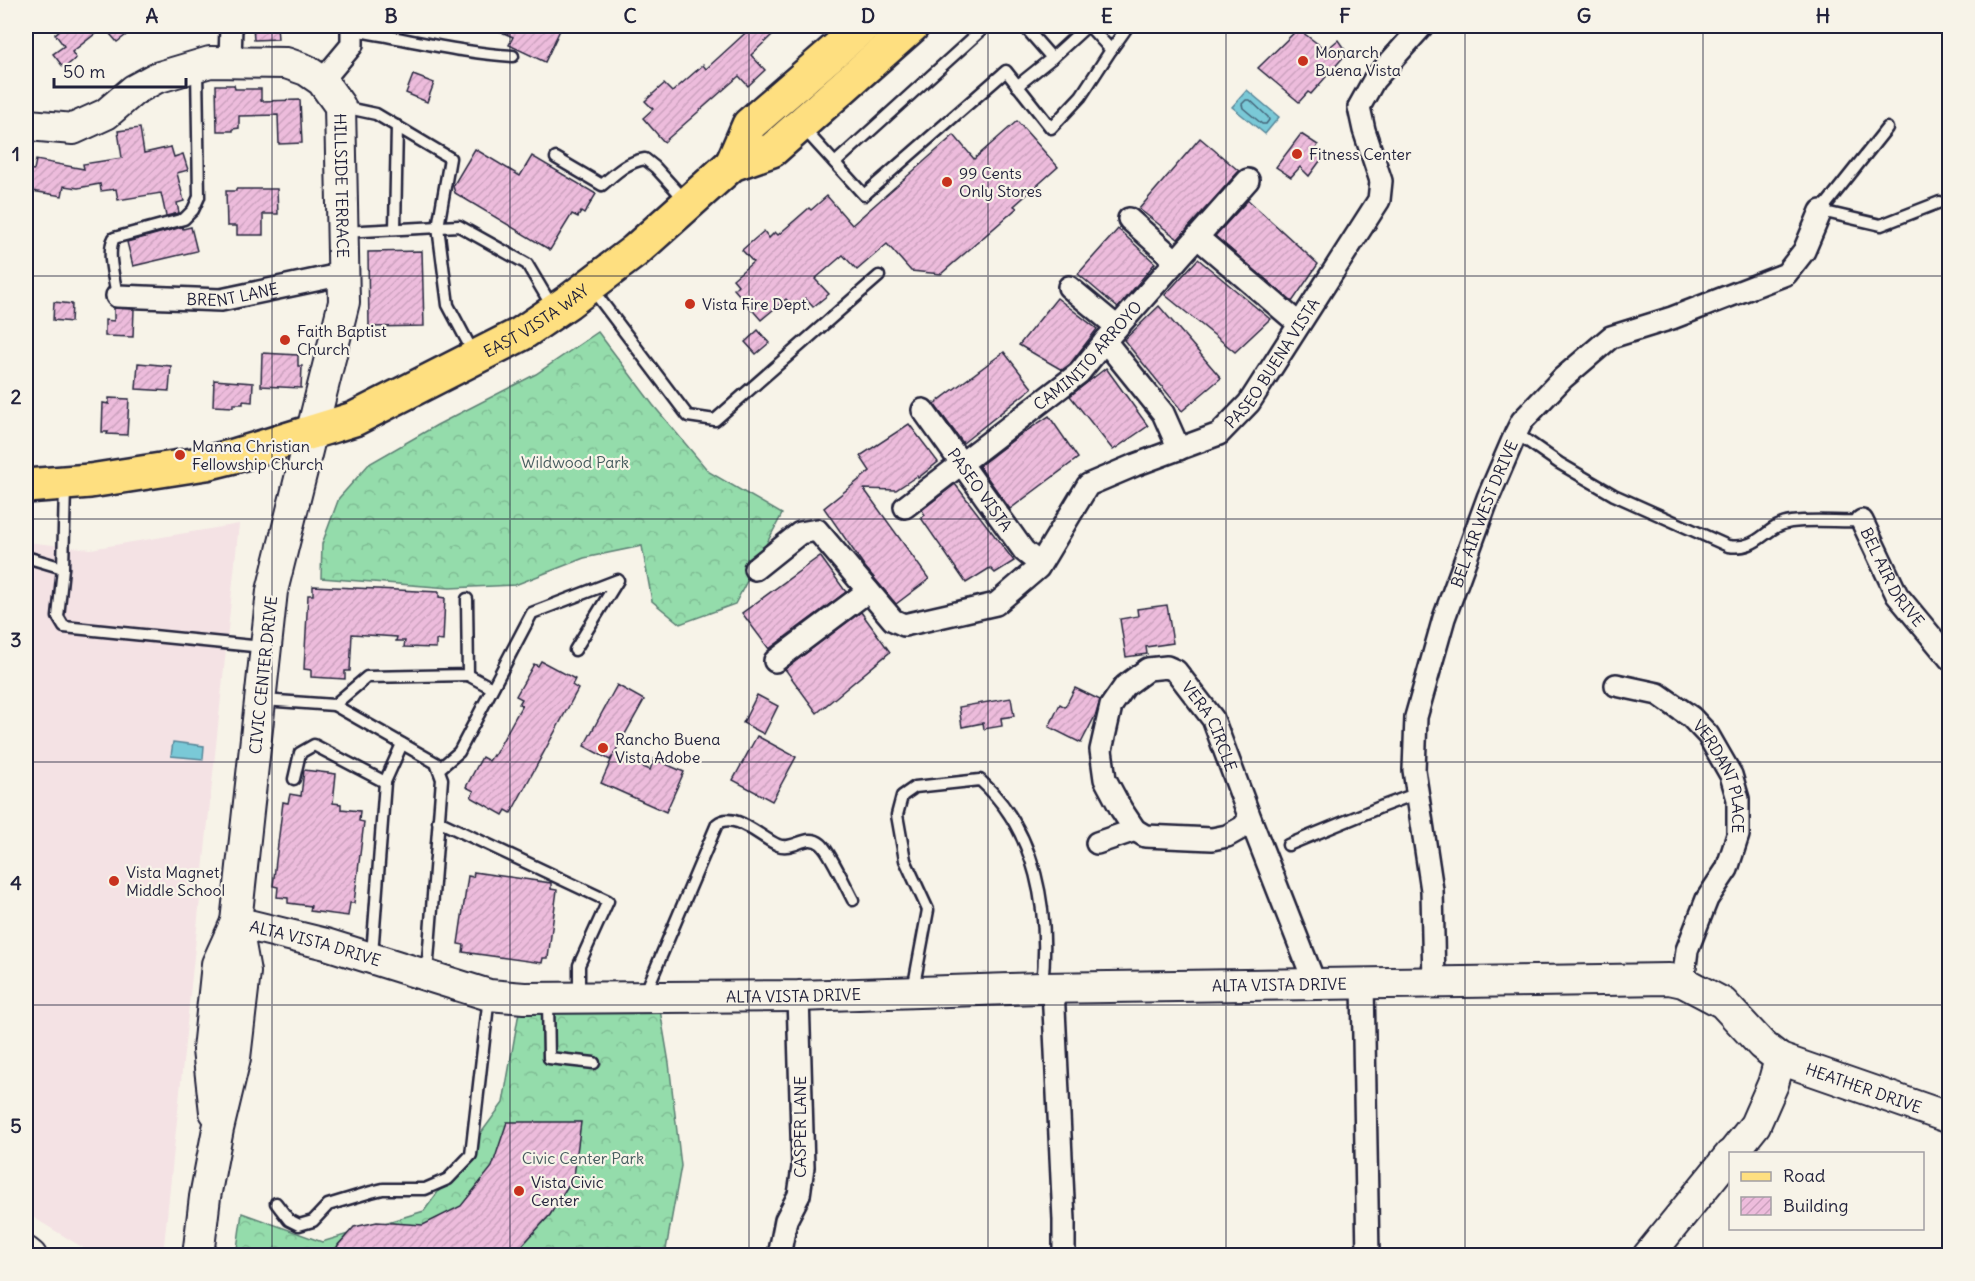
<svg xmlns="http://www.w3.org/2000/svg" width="1975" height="1281" font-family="Delius,sans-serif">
<defs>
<pattern id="forest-crowns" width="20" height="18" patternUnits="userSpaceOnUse" patternTransform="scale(1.5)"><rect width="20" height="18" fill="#94dcab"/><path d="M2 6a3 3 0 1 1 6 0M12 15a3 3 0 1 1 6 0" fill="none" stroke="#7fbc94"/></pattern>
<pattern id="building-hatch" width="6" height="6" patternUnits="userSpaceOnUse" patternTransform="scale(1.5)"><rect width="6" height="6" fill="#edbcdc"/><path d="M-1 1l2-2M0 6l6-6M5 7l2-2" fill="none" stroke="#cba1be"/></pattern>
</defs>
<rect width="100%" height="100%" fill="#f7f3e8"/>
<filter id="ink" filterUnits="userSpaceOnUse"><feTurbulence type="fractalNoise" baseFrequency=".0167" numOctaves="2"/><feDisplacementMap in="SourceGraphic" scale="12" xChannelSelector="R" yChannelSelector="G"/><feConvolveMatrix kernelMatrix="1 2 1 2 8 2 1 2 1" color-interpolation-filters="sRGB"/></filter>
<g filter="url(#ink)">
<!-- built -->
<path fill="#f4e2e4" d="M239 524 163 1255H95L26 1213V542L91 549Z"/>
<!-- forest -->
<g fill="url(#forest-crowns)" stroke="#5b7f73" stroke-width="1.5">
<path d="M598 332 653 405 709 472 782 514 735 604 680 624 652 601 642 546 584 558 515 585 450 588 321 578 322 544 339 498 369 464 437 425 536 374Z"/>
<path d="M660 1010 669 1063 681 1166 665 1255 236 1256 242 1213 322 1242 424 1211 503 1103 519 1012Z"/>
</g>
<!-- water -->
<g fill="#7ac9d7" stroke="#578699" stroke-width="1.5">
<path d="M1247 90 1279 117 1265 134 1232 107Z"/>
<path d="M173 742 204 746 203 759 171 756Z"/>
</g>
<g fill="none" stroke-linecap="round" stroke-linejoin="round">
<!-- shore -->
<path stroke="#456579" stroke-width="1.5" d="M1246 100H1250L1268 117 1269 120 1266 124H1262L1243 108 1242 104Z"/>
</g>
<!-- building -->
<g fill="url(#building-hatch)" stroke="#22223b" stroke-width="1.5">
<path d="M65 26H138L117 42 104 27 72 52 76 58 64 68 53 54 64 46 55 34Z"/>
<path d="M253 26H277L278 39 254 40Z"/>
<path d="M487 26H550L560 30 545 62 509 45 513 37Z"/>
<path d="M753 26H763L772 35 751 55 765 70 748 86 739 76 664 142 643 118 653 109 645 101 664 84 672 92 703 65 706 69Z"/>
<path d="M1298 29 1326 50 1338 40 1347 53 1311 94 1308 92 1299 102 1258 68Z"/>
<path d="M413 75 434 83 427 102 406 93Z"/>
<path d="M216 85H234L235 89H261V101L300 100 302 143 279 144 278 115 239 116V128L233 129V131H217Z"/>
<path d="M1017 121 1058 167 1014 206 1017 208 941 274 911 271 887 244 857 270 843 255 815 279 829 294 813 307 805 298 794 308 786 299 761 320 734 289 738 285 733 279 753 262 742 250 764 231 769 238 775 232 778 235 809 208 811 210 827 196 852 225 954 135 974 159Z"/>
<path d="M140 128 144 153 171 147 174 157 183 154 188 170 177 173 184 201 177 203 179 213 166 216 161 193 118 200 116 189 101 191 100 184 78 188 64 186 62 196 26 190V169L34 170 36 160 84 169 83 164 122 158 118 131Z"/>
<path d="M1301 134 1318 145 1315 150 1323 157 1309 176 1300 167 1291 177 1276 167Z"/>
<path d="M1200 138 1239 171 1178 239 1139 209Z"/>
<path d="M475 149 520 176 532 156 596 194 584 214 581 212 578 217 572 214 550 250 455 193 453 186Z"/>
<path d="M236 189H277L278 214H263V235H237V226H227L226 191H236Z"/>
<path d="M1248 200 1318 264 1292 302 1215 236Z"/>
<path d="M182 227 183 229 191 227 197 251 133 266 127 242Z"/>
<path d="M1118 229 1155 263 1118 308 1078 274Z"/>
<path d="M422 251 424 326 369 327 368 252Z"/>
<path d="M1198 259 1270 319 1235 352 1165 295Z"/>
<path d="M1057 298 1097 329 1070 364 1062 370 1019 345Z"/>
<path d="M54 302 72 304 71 322 53 320Z"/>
<path d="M1159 306 1221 378 1182 411 1124 340Z"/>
<path d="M114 308 134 309 133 337 105 336V320L114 321Z"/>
<path d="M758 330 769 343 756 354 745 342Z"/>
<path d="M1004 352 1032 388 963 443 934 404Z"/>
<path d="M262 353 298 355V366H302L301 388 261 386Z"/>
<path d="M138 363 171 366 169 391 136 389Z"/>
<path d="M1106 368 1148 426 1113 450 1070 396Z"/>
<path d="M214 380 253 383 252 402 243 401V404H233V407L213 406Z"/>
<path d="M109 398 129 399 127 435 107 434 108 432H102L103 403 109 404Z"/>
<path d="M1049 416 1078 458 1010 509 979 466 1020 435Z"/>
<path d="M909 424 938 462 918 478 917 476 896 490 864 489 929 579 896 604 865 567 824 508 870 471 860 456Z"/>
<path d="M955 484 1014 561 995 573 990 568 966 583 921 518 925 515 922 510Z"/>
<path d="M820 556 846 592 769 649 742 613Z"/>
<path d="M313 586 439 592V597L445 598 443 641 436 640V648L404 647 405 641H396L397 637 352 634 350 671H345V679L311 677V670L304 669 308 595H313Z"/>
<path d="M1167 605 1173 643 1146 647 1147 654 1126 657 1120 619 1138 616 1137 609Z"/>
<path d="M861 612 890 652 817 713 785 669Z"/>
<path d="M541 661 575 679 572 685 578 689 511 813 506 810 503 815 471 797 474 791 466 787 482 757 489 761 493 755 494 756 522 705 519 704 522 699 516 696 534 664 538 666Z"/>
<path d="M617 685 644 700 614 754 650 770 654 759 684 772 666 812 601 783 613 756 610 760 584 746Z"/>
<path d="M1075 688 1100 700 1096 714 1081 743 1049 727 1060 704 1065 707Z"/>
<path d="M757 695 778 706 764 734 743 723Z"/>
<path d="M1011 698 1014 716 1001 718 1002 726 984 729 983 723 962 727 959 707Z"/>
<path d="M757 736 796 757 772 801 733 780Z"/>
<path d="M304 770 336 774 333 803 341 804V809L360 811 359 821 364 822 354 903H350L348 916 310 911 311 906 288 903V898L277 897 278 887 273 886 283 802 288 803 290 794 301 796Z"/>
<path d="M474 872 551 883V889L557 890 548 958H543L542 963 463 952 464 945 458 944 468 876 473 877Z"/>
<path d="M507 1122H581L574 1176 550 1215 516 1252 504 1256H334L338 1245 354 1227 377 1222 423 1225 461 1206 492 1167Z"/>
</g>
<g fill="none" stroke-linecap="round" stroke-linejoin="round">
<!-- lane casing -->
<g stroke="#22223b" stroke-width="15">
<g id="lane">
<path d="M352 30C406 38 458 53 513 56"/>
<path d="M1111 50 1128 26"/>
<path d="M1052 58 1087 26"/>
<path d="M1017 86 1052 58 1024 26"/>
<path d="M343 107 376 114 450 158 438 227 448 305 474 354"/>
<path d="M803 128 864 195 1006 71 1051 128 1081 96 1111 50 1089 26"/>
<path d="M1887 128 1821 211 1881 225 1940 202"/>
<path d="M556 158 602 185C615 174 626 162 645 159L655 167 686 201"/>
<path d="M835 163 986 26"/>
<path d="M395 229 397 126"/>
<path d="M343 232 459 226 527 264 553 308"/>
<path d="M592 289 688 416 715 420 879 276"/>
<path d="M117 296C115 280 106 253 114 238L184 219 193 210 199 197 197 69"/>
<path d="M1516 433 1559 463 1614 495 1728 546C1760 551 1765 525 1791 522 1814 519 1839 522 1862 521"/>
<path d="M65 487 63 568 58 617 64 627 263 647"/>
<path d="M26 557 63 568"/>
<path d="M468 675 492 688"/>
<path d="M263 700 334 705 367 677 468 675 467 599"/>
<path d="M334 705 436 763 442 779 427 973"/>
<path d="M439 769 459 752 532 613 618 580 575 650"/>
<path d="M294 779 300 753 314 745 385 782"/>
<path d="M438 821 608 901 579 965V994"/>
<path d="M1288 845 1383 806 1418 793"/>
<path d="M372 955 385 782 402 744"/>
<path d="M913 990 928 910 905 860 897 815 902 796 915 787 980 780C1037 831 1050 913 1042 985"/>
<path d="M645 994 717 824C734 810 761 838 778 845 794 851 807 832 821 844 829 850 847 889 853 900"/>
<path d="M548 1001 549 1058 594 1063"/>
<path d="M276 1203 289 1220 299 1225 313 1221 328 1205 371 1192 383 1189H425L448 1179 471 1155 489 996"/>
</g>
</g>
<!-- street casing -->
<g stroke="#22223b" stroke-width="26">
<g id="street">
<path d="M230 61 231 26"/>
<path d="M322 81 352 45V26"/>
<path d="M1129 219 1176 261"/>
<path d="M1197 237 1299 324"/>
<path d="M1069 287 1117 327"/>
<path id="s1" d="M117 296 221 300 344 274"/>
<path d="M1105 341 1163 413 1179 449"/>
<path id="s2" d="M923 410 1024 551 1040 564"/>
<path id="s3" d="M905 507 1079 373 1105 341 1248 180"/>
<path id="s4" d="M1862 521 1897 595 1950 659"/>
<path id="s5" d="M755 569 800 533 817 530 893 620 904 625 996 604 1038 568 1088 485 1135 465 1219 434 1249 403 1379 200 1381 181 1364 130 1359 107 1374 80 1422 26"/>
<path d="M775 661 868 591"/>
<path id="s6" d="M1616 685 1658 694 1691 717 1708 735 1731 775 1738 799V835L1727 869 1707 899 1687 950 1683 982"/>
<path id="s7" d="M1250 818 1243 827 1227 836 1212 839 1145 836 1135 830 1121 809 1105 779 1101 750 1111 706 1125 686 1148 669 1167 667 1176 671 1213 719 1250 818 1315 984"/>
<path d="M1097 843 1135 830"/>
<path id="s8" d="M1434 983 1432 890 1414 770 1416 717 1444 618 1488 498 1516 433 1522 421 1563 378 1611 337 1672 318 1786 274 1804 251 1821 211"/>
<path d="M1363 984 1368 1256"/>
<path d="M1053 988 1064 1220V1256"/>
<path d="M779 1256 786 1220 799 1195 803 1167 798 996"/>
</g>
</g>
<!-- secondary casing -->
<g stroke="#22223b" stroke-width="34">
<g id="secondary">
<path id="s9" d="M26 122 29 125 73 129 106 114 134 90 156 78 210 62 286 63 306 70 322 81 340 106 344 302 272 591 236 922 245 972 235 1058 218 1129 205 1197 198 1256"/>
<path id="s10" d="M236 922 326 944 489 995 524 998 798 996 1041 988 1669 979 1683 982 1723 1003 1762 1045 1780 1059 1950 1118"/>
<path d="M215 1112 208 1050 217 964 236 922"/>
<path d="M1732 1154 1755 1125 1773 1084 1780 1059"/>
<path d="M26 1252 31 1256"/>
<path d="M1648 1256 1730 1155"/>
</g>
</g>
<!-- primary casing -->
<g stroke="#22223b" stroke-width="38">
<g id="primary">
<path d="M732 164 749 125 863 26"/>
<path id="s11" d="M26 486 90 481 206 463 234 456 354 419 521 334 568 302 635 251 732 164 772 150 912 26"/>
</g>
</g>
<!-- lane -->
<use href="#lane" stroke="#f7f3e8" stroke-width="10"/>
<!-- street -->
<use href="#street" stroke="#f7f3e8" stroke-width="21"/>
<!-- secondary -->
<use href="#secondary" stroke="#f7f3e8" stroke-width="30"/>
<!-- primary -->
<use href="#primary" stroke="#fedf80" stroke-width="33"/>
</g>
</g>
<!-- grid -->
<path fill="none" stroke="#22223b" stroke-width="1.5" stroke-opacity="0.55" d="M272 26V1256M510 26V1256M749 26V1256M988 26V1256M1226 26V1256M1465 26V1256M1703 26V1256M26 276H1950M26 519H1950M26 762H1950M26 1005H1950"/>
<!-- markers -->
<g fill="#c8321e" stroke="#f7f3e8" stroke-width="2">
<circle cx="1303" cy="61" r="6"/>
<circle cx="1297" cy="154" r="6"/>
<circle cx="947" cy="182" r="6"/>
<circle cx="690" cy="304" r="6"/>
<circle cx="285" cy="340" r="6"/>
<circle cx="180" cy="455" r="6"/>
<circle cx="603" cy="748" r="6"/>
<circle cx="114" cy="881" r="6"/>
<circle cx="519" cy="1191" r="6"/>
</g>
<g text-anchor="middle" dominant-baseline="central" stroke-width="4.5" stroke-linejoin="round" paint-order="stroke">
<!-- poi labels -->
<g font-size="16" fill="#22223b" stroke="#f7f3e8" text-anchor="start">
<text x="1315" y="52">Monarch<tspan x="1315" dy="18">Buena Vista</tspan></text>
<text x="1309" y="154">Fitness Center</text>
<text x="959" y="173">99 Cents<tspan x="959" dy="18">Only Stores</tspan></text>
<text x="702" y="304">Vista Fire Dept.</text>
<text x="297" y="331">Faith Baptist<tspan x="297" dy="18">Church</tspan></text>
<text x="192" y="446">Manna Christian<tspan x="192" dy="18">Fellowship Church</tspan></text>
<text x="615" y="739">Rancho Buena<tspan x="615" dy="18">Vista Adobe</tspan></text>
<text x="126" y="872">Vista Magnet<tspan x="126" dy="18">Middle School</tspan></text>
<text x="531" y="1182">Vista Civic<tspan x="531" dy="18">Center</tspan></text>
</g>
<!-- street labels -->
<g font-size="16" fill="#22223b" stroke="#f7f3e8">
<text stroke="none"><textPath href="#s9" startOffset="430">HILLSIDE TERRACE</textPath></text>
<text stroke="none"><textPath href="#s1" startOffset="116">BRENT LANE</textPath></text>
<text stroke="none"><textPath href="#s11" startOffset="543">EAST VISTA WAY</textPath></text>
<text stroke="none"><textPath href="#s3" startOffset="238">CAMINITO ARROYO</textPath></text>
<text stroke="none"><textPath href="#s5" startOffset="681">PASEO BUENA VISTA</textPath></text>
<text stroke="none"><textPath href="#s2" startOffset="98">PASEO VISTA</textPath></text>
<text stroke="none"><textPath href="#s8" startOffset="482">BEL AIR WEST DRIVE</textPath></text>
<text stroke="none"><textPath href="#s4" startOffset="64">BEL AIR DRIVE</textPath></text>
<text transform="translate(263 675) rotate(-84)">CIVIC CENTER DRIVE</text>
<text stroke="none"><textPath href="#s7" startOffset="405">VERA CIRCLE</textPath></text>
<text stroke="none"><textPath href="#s6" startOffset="152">VERDANT PLACE</textPath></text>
<text stroke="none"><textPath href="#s10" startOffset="82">ALTA VISTA DRIVE</textPath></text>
<text stroke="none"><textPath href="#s10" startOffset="1054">ALTA VISTA DRIVE</textPath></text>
<text stroke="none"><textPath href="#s10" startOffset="568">ALTA VISTA DRIVE</textPath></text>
<text stroke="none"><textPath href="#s10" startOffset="1672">HEATHER DRIVE</textPath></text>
<text transform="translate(800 1127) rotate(-90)">CASPER LANE</text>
</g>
<!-- park labels -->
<g font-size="16" fill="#445a5d" stroke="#f7f3e8">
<text x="575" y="462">Wildwood Park</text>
<text x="583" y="1158">Civic Center Park</text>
</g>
</g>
<!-- margin -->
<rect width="1975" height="1281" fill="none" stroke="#f7f3e8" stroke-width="66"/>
<!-- legend -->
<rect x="1729" y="1152" width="195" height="78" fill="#f7f3e8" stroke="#a29fa3" stroke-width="1.5"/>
<rect x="1741" y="1172" width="30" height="9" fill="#fedf80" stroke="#a29fa3" stroke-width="1.5"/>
<text x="1783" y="1182" font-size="18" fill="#22223b">Road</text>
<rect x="1741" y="1197" width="30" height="18" fill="url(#building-hatch)" stroke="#a29fa3" stroke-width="1.5"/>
<text x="1783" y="1212" font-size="18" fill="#22223b">Building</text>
<!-- scale -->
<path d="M54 78v9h132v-9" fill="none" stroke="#22223b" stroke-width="3"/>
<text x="63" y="78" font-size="18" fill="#22223b" stroke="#f7f3e8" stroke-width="4.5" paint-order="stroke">50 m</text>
<rect x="33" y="33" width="1909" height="1215" fill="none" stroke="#22223b" stroke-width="2"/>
<g font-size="20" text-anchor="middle" font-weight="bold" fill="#22223b">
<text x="152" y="23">A</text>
<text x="391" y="23">B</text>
<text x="630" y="23">C</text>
<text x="868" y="23">D</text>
<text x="1107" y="23">E</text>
<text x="1345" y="23">F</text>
<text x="1584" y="23">G</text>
<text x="1823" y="23">H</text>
<text x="16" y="161">1</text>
<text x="16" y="404">2</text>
<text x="16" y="647">3</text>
<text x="16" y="890">4</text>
<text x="16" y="1133">5</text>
</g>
</svg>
